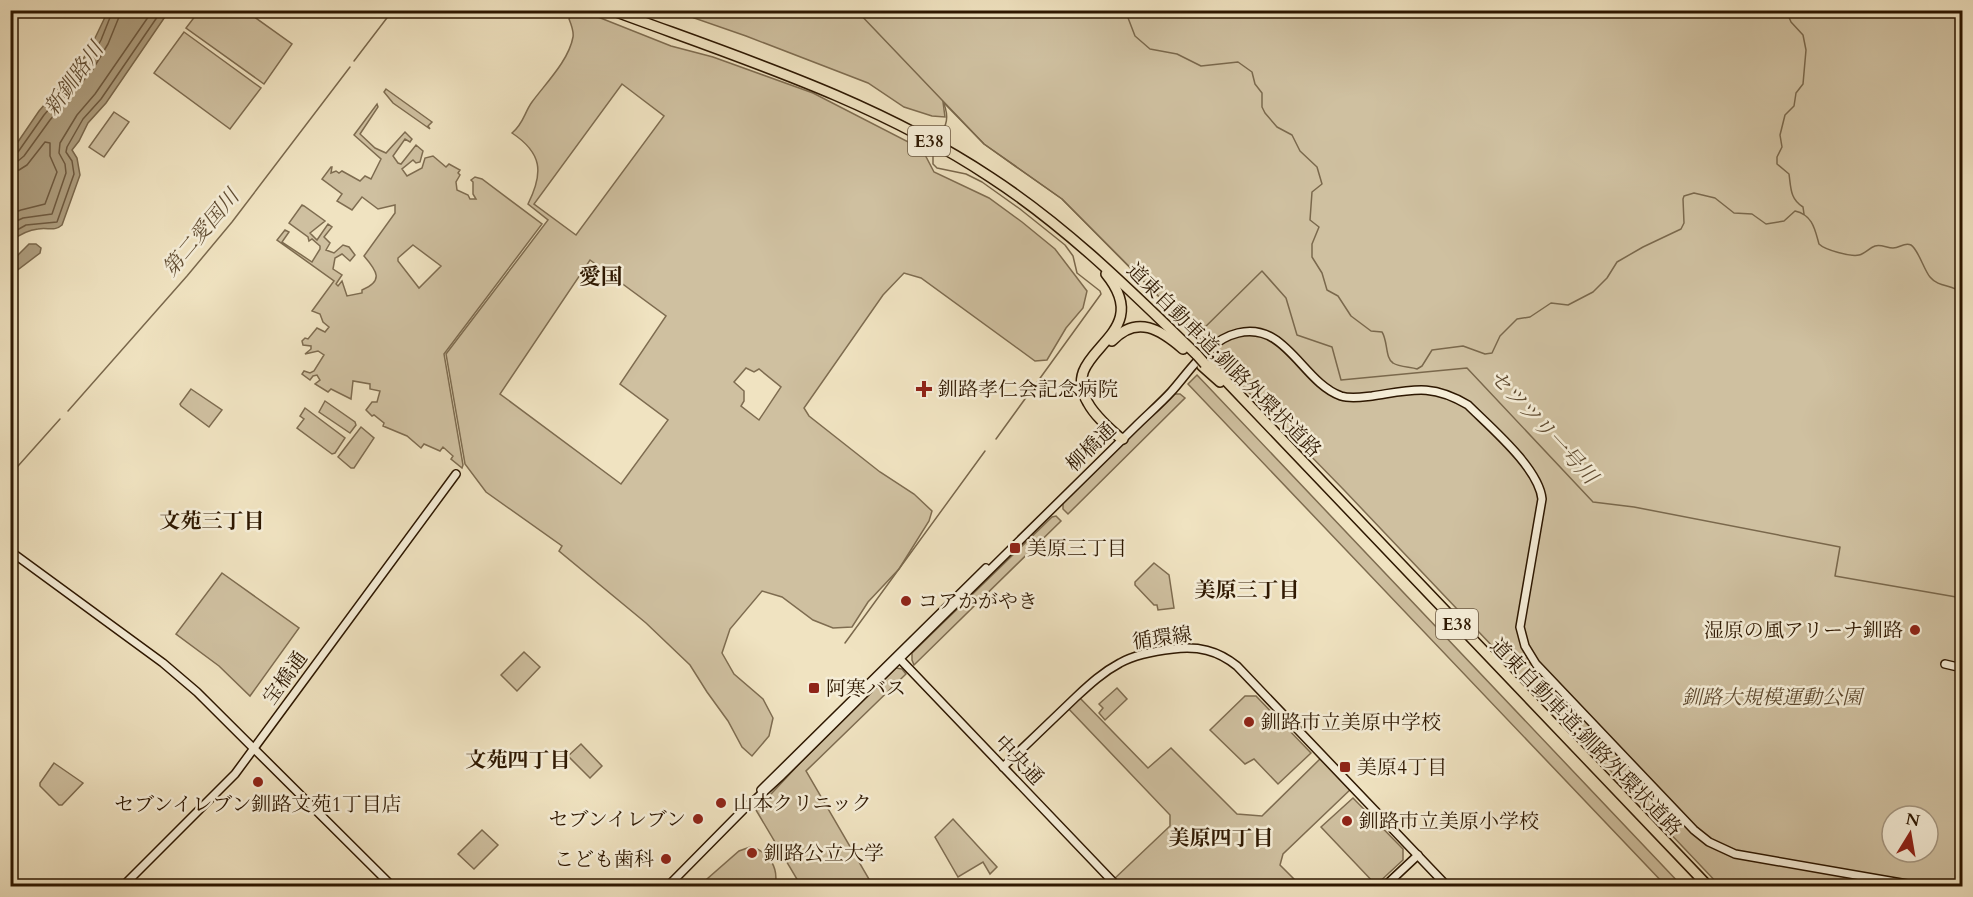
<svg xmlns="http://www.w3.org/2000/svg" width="1973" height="897" font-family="Cardo,'Noto Serif JP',serif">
<rect width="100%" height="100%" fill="#f0e3c1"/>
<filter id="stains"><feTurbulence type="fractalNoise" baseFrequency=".00333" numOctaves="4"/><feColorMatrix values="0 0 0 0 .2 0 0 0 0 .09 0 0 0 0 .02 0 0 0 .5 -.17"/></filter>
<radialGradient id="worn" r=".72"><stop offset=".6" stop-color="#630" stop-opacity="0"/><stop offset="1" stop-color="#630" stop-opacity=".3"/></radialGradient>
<!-- green -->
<g fill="#cfc0a0" stroke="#7e6c50" stroke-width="1.5" fill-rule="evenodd">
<path d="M702 10 1962 11V886H1720L1344 490 1214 357 1216 355 1197 335 1062 199 984 144 943 102 945 117 932 116 904 107 868 83 746 36 694 18ZM1892 816H1928V852H1892Z"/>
<path d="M199 11H246L292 44 264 84 186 28Z"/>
<path d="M573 12 588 13 671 46 713 57 813 93 922 149 934 172 989 198 1022 222 1055 249 1087 291 1083 308 1066 328 1047 360 1035 361 921 278 904 273 883 295 804 408 809 416 880 472 914 494 932 511 929 521 899 569 868 602 852 627 833 628 813 620 782 597 762 591 730 629 722 653 734 674 763 699 773 718 769 736 752 756 742 747 728 721 707 692 690 665 646 623 559 551 562 546 486 492 465 464 446 354 548 220 528 204C544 172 542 153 512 133 524 123 524 113 532 102 546 83 569 60 573 37 574 31 571 24 569 19ZM622 84 664 116 576 235 534 204ZM590 260 666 316 620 384 668 420 621 484 500 394ZM746 368 754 372 759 369 781 387 759 420 741 406 744 401V391L734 382Z"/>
<path d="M184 32 261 88 230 129 154 73Z"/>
<path d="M386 89 432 122 428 126 430 129 393 103 384 92Z"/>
<path d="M377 104 378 107 360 134 375 148 386 153 405 132 412 139 410 142 405 139 393 156 398 163 401 164 416 145 423 151 420 162 416 163 413 160 402 169 407 176 422 168 425 158 433 156 446 167 449 164 460 170 458 173 460 175 456 182 457 190 468 195 470 199H476L473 194V182L471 180 475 177 482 179 542 224 444 354 463 465 462 468 451 459 453 456 443 447 440 451 424 444 421 448 407 436 383 426 384 423 374 415 372 416 366 410 372 402H377L380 391 370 389V384L353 381 351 399 331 389 328 392 315 384 320 380 317 375 313 376 310 380 302 374 304 371 310 373 314 371 324 355 318 351 305 354 311 349V346L303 345 302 341 305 338 308 339 317 328 325 332 329 327 323 322 320 314 312 311 334 281 277 240 285 230 289 232 282 242 312 262 320 249V246L312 239 309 241 308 237 289 223 302 205 304 206 325 221 310 233 317 240 328 224 332 227 324 237 330 243 326 250 334 253 343 245 349 247 355 255 350 261 342 254 335 258 333 269 342 275 336 284 338 286 342 281 347 296 362 293V290C384 281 377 271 364 256L395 213V205L378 209 362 197 352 210 337 201 342 194 322 179 331 167H332L331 173 336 171 339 173 342 171 360 181 365 176 371 179 381 159 354 135ZM413 245 441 266 419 288 398 261V258Z"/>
<path d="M114 112 129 122 104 157 89 147Z"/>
<path d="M1197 375 1682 886H1666L1188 384Z"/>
<path d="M191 389 222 410 209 427 181 406 180 404Z"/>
<path d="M1174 394H1180L1185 398 1068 514 1063 509V502Z"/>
<path d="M325 401 355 422 356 425 350 433 319 412Z"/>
<path d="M305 408 345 438 335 453 332 454 297 428 304 419 300 416Z"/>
<path d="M361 427 374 438 354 468H351L338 457Z"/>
<path d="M1056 516 1061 521 914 665 912 660V653L1052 517Z"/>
<path d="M1154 563 1169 575 1174 608 1158 610 1157 605H1154L1135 585V582Z"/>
<path d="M222 573 299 628 250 696 219 666 176 634Z"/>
<path d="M524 652 540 667 517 691 501 675Z"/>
<path d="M896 668 902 669 906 674 806 771 873 886H801L756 810 801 762Z"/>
<path d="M1117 688 1127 699 1105 720 1099 713 1103 708 1099 704Z"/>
<path d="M1078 696 1148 768 1171 748 1237 814 1262 816 1323 756 1353 787 1283 854 1280 865 1301 886H1117L1112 881 1170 826V815L1066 706Z"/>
<path d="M1245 696H1256L1311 753 1278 784 1254 759 1245 764 1210 730Z"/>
<path d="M581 744 602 766 590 778 568 756Z"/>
<path d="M54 763 83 783 62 805H59L40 786V783Z"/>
<path d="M1353 798 1403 849V860L1376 885 1321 827Z"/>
<path d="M953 819 997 867 990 874 983 862 958 877 935 837Z"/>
<path d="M482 830 498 845 474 869 458 854Z"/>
<path d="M750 847C769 851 779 868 775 886H699L739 851Z"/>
</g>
<!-- water -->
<g fill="#ae9e7f" stroke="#7a684c" stroke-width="1.5">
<path d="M108 11H169L106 103 88 123 79 141 72 150 77 158 80 175 62 225C54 232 48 227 38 229 28 230 19 235 11 241V152L39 111 82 61 95 38Z"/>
<path d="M29 244H36L41 248 40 253 11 275V259L16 257Z"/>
</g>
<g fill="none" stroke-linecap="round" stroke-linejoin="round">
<!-- shore -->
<g stroke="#6e5a40" stroke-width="1.5">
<path d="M10 154 18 152 44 115 87 65 101 40 113 10"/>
<path d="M10 162 18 161 24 156 50 120 93 69 108 44 119 17 120 10"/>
<path d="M10 171 19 170 27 165 45 142 50 143V156L57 172 45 204 21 210 10 214"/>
<path d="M10 224 23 218 52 214 66 173 65 164 59 153 60 143 77 115 95 94 153 10"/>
<path d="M10 234 26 225 57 222 74 174 72 161 66 152 67 147 83 119 101 99 162 10"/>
</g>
<!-- stream -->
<g stroke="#7a684c" stroke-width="1.5">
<path d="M856 10 984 144 1062 199 1197 335 1262 271 1286 298 1297 335 1332 347 1341 380 1467 368 1593 502 1634 507 1840 547 1835 576 1962 598"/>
<path d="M1125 10 1135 36 1150 49 1177 54 1201 66 1238 62 1252 72 1255 84 1262 93V107L1265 113 1277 127 1292 135 1300 151 1317 167 1322 184 1312 192 1310 220 1319 227 1312 244V257L1322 273 1327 290 1338 296 1351 316 1371 331 1382 332C1388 341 1385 358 1393 363 1399 367 1410 367 1417 369L1422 366 1432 350 1463 346 1485 354 1492 353 1500 336 1517 319 1530 317 1551 303 1568 305 1593 292 1607 278 1617 262 1643 247 1681 229 1684 223 1683 199 1684 196 1694 193 1715 198 1734 213 1752 214 1766 224 1784 221 1795 211C1813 215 1815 230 1819 244 1825 250 1851 257 1859 255 1865 254 1869 248 1875 246 1881 244 1887 248 1893 248 1900 248 1904 242 1911 245 1918 249 1924 270 1930 277 1939 288 1952 284 1962 293"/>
<path d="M1786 10 1791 22 1803 35 1806 50 1803 84 1796 93 1794 106 1785 115 1780 135 1782 147 1777 157V164L1789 174C1791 188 1790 199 1803 207L1804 214"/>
<path d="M354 61 393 10"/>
<path d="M939 137C947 125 949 117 944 104"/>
<path d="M933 148V164L937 168 966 174 982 182 1020 209 1065 245 1073 256 1077 273 1100 291 1101 294 996 439"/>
<path d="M68 411 187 276 232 222 350 67"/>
<path d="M10 475 60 419"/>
<path d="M845 643 985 451"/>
</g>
<!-- secondary casing -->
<g stroke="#2d1700" stroke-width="10">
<g id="secondary">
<path d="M10 551 163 663 197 692 392 886"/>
<path d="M898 657 1117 886"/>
<path d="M1945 664 1962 668"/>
<path d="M1003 767C1027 744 1052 720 1076 697 1090 684 1103 672 1120 663 1136 654 1155 651 1173 649 1198 646 1217 650 1237 666L1447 886"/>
<path d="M761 790 986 568"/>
<path d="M746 808 780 777C898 660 1017 543 1135 427 1147 415 1160 404 1171 392 1190 371 1208 340 1238 333 1286 321 1302 382 1341 396 1351 399 1362 397 1372 396 1412 390 1431 383 1468 405 1490 427 1539 468 1542 499L1520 627 1525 646 1536 664 1694 830 1709 842 1735 854 1913 885 1947 886 1962 883"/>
<path d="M123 886 235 774 456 474"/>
<path d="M668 886 748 805"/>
<path d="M1385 886 1418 855"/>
</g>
</g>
<!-- highway casing -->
<g stroke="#2d1700" stroke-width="12">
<g id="highway">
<path d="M611 10C740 58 874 100 990 177 1067 227 1131 291 1197 355"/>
<path d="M1106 274C1159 339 1055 349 1088 403 1095 416 1108 427 1119 437L1123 439"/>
<path d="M1112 341C1137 314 1161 330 1183 349"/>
<path d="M1207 361 1708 886"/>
<path d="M1202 366 1220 382"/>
</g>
</g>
<!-- secondary -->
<use href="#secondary" stroke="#f5edd7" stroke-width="7"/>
<!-- highway -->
<use href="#highway" stroke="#f0e3c1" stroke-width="9"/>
<!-- highway-bridge casing -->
<g stroke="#2d1700" stroke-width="12" stroke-linecap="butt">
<path id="highway-bridge" d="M1197 355 1205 364"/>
</g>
<!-- highway-bridge -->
<use href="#highway-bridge" stroke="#f0e3c1" stroke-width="9"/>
</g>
<!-- markers -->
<g fill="#8f2418" stroke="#f5edd7" stroke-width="2">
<path d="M921 380h6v6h6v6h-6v6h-6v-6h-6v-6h6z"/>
<rect x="1009" y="542" width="12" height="12" rx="3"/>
<circle cx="906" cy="601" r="6"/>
<circle cx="1915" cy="630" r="6"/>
<rect x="808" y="682" width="12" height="12" rx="3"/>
<circle cx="1249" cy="722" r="6"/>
<rect x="1339" y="761" width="12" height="12" rx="3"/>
<circle cx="258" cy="782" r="6"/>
<circle cx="721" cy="803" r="6"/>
<circle cx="698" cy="819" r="6"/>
<circle cx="1347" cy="821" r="6"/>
<circle cx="752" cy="853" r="6"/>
<circle cx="666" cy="859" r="6"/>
</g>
<g text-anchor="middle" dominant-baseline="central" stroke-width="5" stroke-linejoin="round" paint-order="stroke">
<!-- shield labels -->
<g fill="#f5edd7" stroke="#695740" stroke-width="1.5">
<rect x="908" y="126" width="42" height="30" rx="4.5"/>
<rect x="1436" y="609" width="42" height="30" rx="4.5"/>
</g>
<g font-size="18" font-weight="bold" fill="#2d1700">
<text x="929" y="141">E38</text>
<text x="1457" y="624">E38</text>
</g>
<!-- street labels -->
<g font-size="20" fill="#2d1700" stroke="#f5edd7">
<text transform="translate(1224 360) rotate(45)">道東自動車道;釧路外環状道路</text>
<text transform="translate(1091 447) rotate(-44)">柳橋通</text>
<text transform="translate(1162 638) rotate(-8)">循環線</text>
<text transform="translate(285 678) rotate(-54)">宝橋通</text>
<text transform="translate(1586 737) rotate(46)">道東自動車道;釧路外環状道路</text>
<text transform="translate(1019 760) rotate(46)">中央通</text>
</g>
<!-- poi labels -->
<g font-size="20" fill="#2d1700" stroke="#f5edd7" text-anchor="start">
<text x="938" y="389">釧路孝仁会記念病院</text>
<text x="1027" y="548">美原三丁目</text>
<text x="918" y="601">コアかがやき</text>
<text x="1903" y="630" text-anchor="end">湿原の風アリーナ釧路</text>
<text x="826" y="688">阿寒バス</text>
<text x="1261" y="722">釧路市立美原中学校</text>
<text x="1357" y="767">美原4丁目</text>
<text x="733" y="803">山本クリニック</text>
<text x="258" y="804" text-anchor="middle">セブンイレブン釧路文苑1丁目店</text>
<text x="686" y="819" text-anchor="end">セブンイレブン</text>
<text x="1359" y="821">釧路市立美原小学校</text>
<text x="764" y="853">釧路公立大学</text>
<text x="654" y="859" text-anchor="end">こども歯科</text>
</g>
<!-- park labels -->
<g font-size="20" font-style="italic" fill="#5e4a30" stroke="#f5edd7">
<text x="1772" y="697">釧路大規模運動公園</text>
</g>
<!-- water labels -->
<g font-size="21" font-style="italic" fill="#614d33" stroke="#f5edd7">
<text transform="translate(74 79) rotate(-54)">新釧路川</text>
<text transform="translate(201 233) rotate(-50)">第二愛国川</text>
<text transform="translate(1543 427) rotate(47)">セツツリ一号川</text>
</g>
<!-- neighbourhood labels -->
<g font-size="21" font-weight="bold" fill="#2d1700" stroke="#f5edd7">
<text x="212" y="521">文苑三丁目</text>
<text x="1247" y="590">美原三丁目</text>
<text x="518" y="760">文苑四丁目</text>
<text x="1221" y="838">美原四丁目</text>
</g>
<!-- quarter labels -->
<g font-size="22" font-weight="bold" fill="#2d1700" stroke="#f5edd7">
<text x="601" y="277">愛国</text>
</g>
</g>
<!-- margin -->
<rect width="1973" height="897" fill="none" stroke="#f0e3c1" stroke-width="36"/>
<rect x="12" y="12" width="1949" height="873" fill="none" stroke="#2d1700" stroke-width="3"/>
<rect x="18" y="18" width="1937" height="861" fill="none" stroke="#2d1700" stroke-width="1.5"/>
<!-- north arrow -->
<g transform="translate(1910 834) rotate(11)"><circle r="28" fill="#f5edd7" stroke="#a59781" stroke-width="1.5"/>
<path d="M0-4.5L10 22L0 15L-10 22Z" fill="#8f2418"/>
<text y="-9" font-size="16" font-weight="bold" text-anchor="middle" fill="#2d1700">N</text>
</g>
<rect width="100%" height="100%" filter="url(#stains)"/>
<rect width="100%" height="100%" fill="url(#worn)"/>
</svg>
